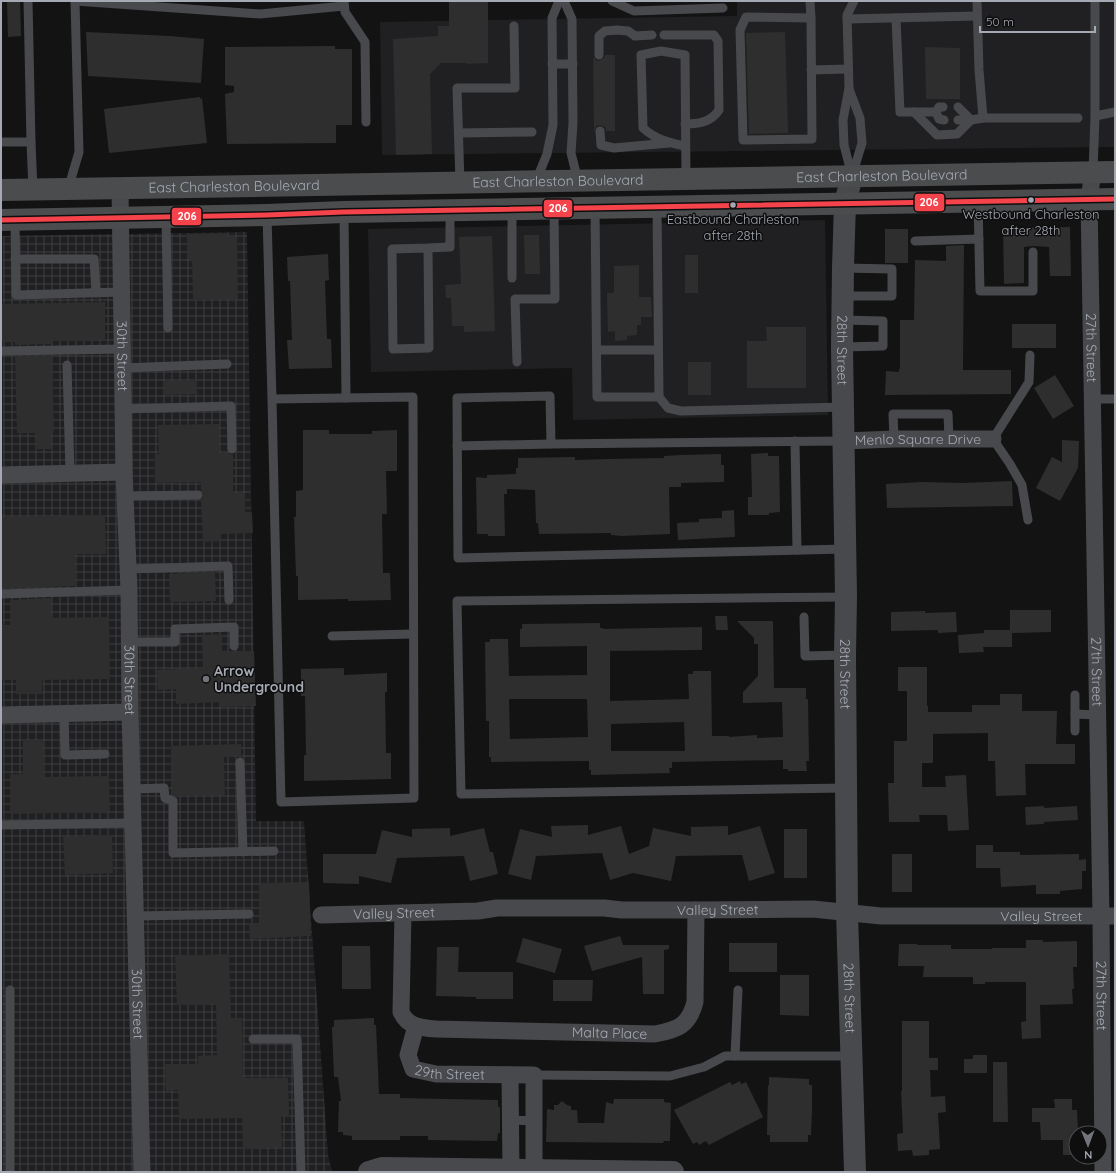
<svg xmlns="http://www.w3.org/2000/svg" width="1116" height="1173" font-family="Quicksand,sans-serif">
<defs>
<pattern id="industrial-grid" width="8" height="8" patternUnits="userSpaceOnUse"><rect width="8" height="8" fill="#202022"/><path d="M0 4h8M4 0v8" fill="none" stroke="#3d3e40"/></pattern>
</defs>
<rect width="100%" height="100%" fill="#131314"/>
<!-- built -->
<g fill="#202022">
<path d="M737 1H1115V147L382 155 380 22 737 16Z"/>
<path d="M825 220 828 415 573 420 572 368 371 372 368 229Z"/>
</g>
<!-- industrial -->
<path fill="url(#industrial-grid)" d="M247 232 256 821H304L328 1155 332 1172H1V236Z"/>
<!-- building -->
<g fill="#2e2e2f" fill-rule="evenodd">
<path d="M7 1H20L21 36 8 37Z"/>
<path d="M449 1H488V63L466 64 467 63H441L430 74 432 154 396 155 393 39 438 36V26H449Z"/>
<path d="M86 32 170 36 204 39 201 83 88 76Z"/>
<path d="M785 32 788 133 749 134 746 33Z"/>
<path d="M335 46V49H352V125H336V143L227 144 225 94 234 92V86L225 85V47Z"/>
<path d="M925 47 960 48V99H926Z"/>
<path d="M605 55H615V131H606L605 127 600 125 596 126 594 132 593 57 596 60 599 61 604 58Z"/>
<path d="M200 97V99L202 98 207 143 109 153 104 109Z"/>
<path d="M1070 227 1071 276H1050L1049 247 1033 246 1024 247V283L1004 284 1003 228Z"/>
<rect x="885" y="229" width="23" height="34"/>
<path d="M228 233V237H237L238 299 193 300 192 259H188L187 234Z"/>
<path d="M524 235H539L540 274H525Z"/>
<path d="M492 236 495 331 464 332V326H452L451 298H446L445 285 461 284 459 237Z"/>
<path d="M964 245 963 370H1011V394L885 395 886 371 899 372V369H900V320H914L915 260 946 261V246Z"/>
<path d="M328 254 329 280 325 281 327 339H331L332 368 289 369 287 340H292L290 281H288L287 257Z"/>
<rect x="685" y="255" width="13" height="38"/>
<path d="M639 265V297H651L652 317H641V325H637V335L627 336V340L615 341V331L608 332 607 293H614V266Z"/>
<path d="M105 302V340L52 341V344L15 345V342H1V304Z"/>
<rect x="1012" y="324" width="44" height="24"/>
<path d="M766 327H806V388H747V341H767Z"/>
<path d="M52 356 54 432H51V449H36V433H17L15 357Z"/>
<rect x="688" y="362" width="23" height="33"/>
<path d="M1055 375 1074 406 1053 419 1034 388Z"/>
<path d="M196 380 197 394 165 395 164 381Z"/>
<path d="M219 424V453H227L233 455V493H245V512H252L253 533 221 534V541L203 542 201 500 204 495 201 490V482L155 483V455L159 454 158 425Z"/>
<path d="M303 430H329V434H372V431L397 430V471H386L387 514H382L383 573H390L391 600 348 601V599L298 600V576H296L294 517H296V491L303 490Z"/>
<path d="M1062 440 1079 441 1078 468 1060 501 1036 488 1052 457 1062 462Z"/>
<path d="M768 453V456H779L780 512 769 513V515H748V497H752L751 454Z"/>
<path d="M721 454V465H724V482L681 483V487H669L670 534 622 536 611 535V533L539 534 538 523H536L535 490 507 489V494H504L505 536H488V534H477L476 477 487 478V475L516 474V468H518V458L575 457V460L608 459 664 458V456L681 455Z"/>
<path d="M1012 481 1013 506 887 508 886 484 922 482 963 483Z"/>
<path d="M734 510 735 537 678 540 677 523 699 522V519L722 518V511Z"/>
<path d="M105 515 106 554H75L76 586 1 588V517Z"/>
<path d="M215 572 216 601 170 602 169 574Z"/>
<path d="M51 598V618L109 617 110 679 42 680V694H16V680H1V625H10V600Z"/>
<path d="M1010 610H1051V632L1012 633V647H983L984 652 959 653 958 635 984 633V630H1010Z"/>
<path d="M925 611V613L956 612 957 632 938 633V630L891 631V612Z"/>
<path d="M715 616H727L728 630H716Z"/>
<path d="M737 621H773L774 688H806V699H808L809 761H806L807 771H788V769H783V760L672 762V768H669L670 773 591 775V770H589V761L491 762V757H489V721H486L485 642H490V639H508L509 676 587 675V646L520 647V629H522V624L600 623V628H603V629L702 627V650L610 651V701L689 699 688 674H693V671H711L712 736H729V737L757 735V738L783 737 782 702 743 703V692L758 676V644H754V638ZM509 699H587L588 737 510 739ZM684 722 685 751H611V724Z"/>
<path d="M222 634V652L254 651 256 706 221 707V702L176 704V689L158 690 157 670 203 668 202 635Z"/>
<path d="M898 667H927V706H928V712H972V705H1000V694H1022V711H1057L1056 744H1075V764H1025L1026 795 996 796 995 761H988V733L933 734V763H922V787H946L945 776 966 775 969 830 948 831 947 815H919L920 822H889L888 783H894V741H907V691H898Z"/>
<path d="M344 668V675L387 673V692H385L386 753H391V779L304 781V755H306L305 696H301V669Z"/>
<path d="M23 740H43L44 777 109 776 110 812 10 814V775L23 774Z"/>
<path d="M241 744V756L224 757 225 795 177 796 172 794 171 746Z"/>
<path d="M1044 806V808L1077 806 1078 820 1044 822V824L1026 825 1025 807Z"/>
<path d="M588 825V835L621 826 629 854 649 846 653 828 691 836V827L728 826V835L760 826 775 873 749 881 742 855 676 856 671 881 633 873 610 880 602 853 536 856 531 880 508 874 520 829 552 837 551 826Z"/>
<path d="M450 828V836L484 828 490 852H493L498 874 470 881 464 856 397 858 391 883 359 876V884L323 883V854H376L382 830 412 837V829Z"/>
<rect x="784" y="829" width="23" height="49"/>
<path d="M112 835 113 873 65 875 63 837Z"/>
<path d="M976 845H993V852H1020V855L1079 854V860L1086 859V871H1082V889L1060 891V894H1036V885L1001 887 1000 868H976Z"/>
<rect x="892" y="854" width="20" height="38"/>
<path d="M309 882 311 936 250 939 249 923H260L259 883Z"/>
<path d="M620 936 623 945H669V949L664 950V994H643L642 957 592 971 584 946Z"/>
<path d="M523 938 562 949 555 973 516 962Z"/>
<path d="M1026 940H1043V942L1077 941V967H1073L1074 989H1072L1073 1004 1040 1005 1041 1038 1022 1039 1021 1022 1026 1021V982H985V984H973V977H923L924 966H898L899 944H917V945H951V949H992V948H1026Z"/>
<rect x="729" y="943" width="48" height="29"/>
<path d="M342 946H370L371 989H342Z"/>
<path d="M437 947H459L458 972H513V999H476V997L436 996Z"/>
<path d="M229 954 231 1018H242L243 1078H288L289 1117H281L282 1147 243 1149 242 1118 179 1119 178 1090 166 1091 165 1064H198V1056L217 1055 216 1004 177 1005 175 956Z"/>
<path d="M780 975H809V1016L780 1015Z"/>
<path d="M553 980H593L592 1001H553Z"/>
<path d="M374 1018V1025H376L379 1094H400V1098L498 1100V1107H500V1133H498L497 1141 428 1140V1136H400V1140H352V1136L343 1135V1132H338L339 1101H341L338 1077H334L332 1027H334V1020Z"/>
<path d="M902 1021H929V1058H938V1070H930L931 1097 945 1096 946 1112 938 1113 940 1149 929 1150V1155L913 1156 912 1150 898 1151 897 1134 903 1133 901 1091H902Z"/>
<path d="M973 1055H987V1073H964V1059H973Z"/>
<path d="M993 1062H1007L1008 1122H993Z"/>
<path d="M769 1077 809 1079V1085H812V1111L811 1135H808V1142H770V1135H767L768 1085H769Z"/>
<path d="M740 1081 741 1084 746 1082 763 1117 709 1145 706 1141 699 1145 697 1142 693 1144 674 1110 730 1082 732 1085Z"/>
<path d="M614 1099H664V1102L671 1103 670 1141H664L663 1143 546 1142 547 1109 554 1110V1105H558L562 1101 567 1105 571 1106V1110H577L578 1123H604L606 1102 613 1104Z"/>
<path d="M1054 1099H1072V1110H1077L1078 1133H1076V1155H1063V1140H1041L1040 1122H1032V1108H1055Z"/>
</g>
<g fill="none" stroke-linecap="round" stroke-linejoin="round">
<!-- service -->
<g stroke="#48494c" stroke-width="9">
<path d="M75 1 260 14 344 6"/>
<path d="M344 1 345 12 365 42 366 122"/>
<path d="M564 1 572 19 573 123 571 153 578 181"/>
<path d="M612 1 634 11 723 8"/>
<path d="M810 1 811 18"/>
<path d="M977 1 979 70 983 118"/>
<path d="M746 17 811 18 812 139 743 140 740 30Z"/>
<path d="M896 18 900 112H936"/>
<path d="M847 19 977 16"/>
<path d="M664 35H714L718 41 719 110C711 122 699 124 685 124"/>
<path d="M599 55V36L605 31 617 30 628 31 635 36 652 35"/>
<path d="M552 64H573"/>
<path d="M811 70 848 69"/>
<path d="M849 89 860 118 862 143 852 176"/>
<path d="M958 107 971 120"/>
<path d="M914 112 937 135 957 134 971 120"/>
<path d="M936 112 939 119 944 120"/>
<path d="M936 112 939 107H943"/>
<path d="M1095 116 1115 112"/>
<path d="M958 120H971L983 118H1078"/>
<path d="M600 131 601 145 614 148 669 143"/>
<path d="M459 133 532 132"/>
<path d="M1 142H31L28 1"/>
<path d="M31 142 33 190"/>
<path d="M685 146C669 143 655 139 643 128L641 55 661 51 685 55 686 179"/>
<path d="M1093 172 1095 116V1"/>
<path d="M852 176 844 145 843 120 849 88 847 15 854 1"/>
<path d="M536 181 547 154 553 125 552 18 559 1"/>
<path d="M460 183 457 88H515L514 26"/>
<path d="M68 189 79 152 75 2"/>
<path d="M978 201 980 291H1033V252"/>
<path d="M595 208 597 397H659L657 207"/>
<path d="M512 210V278"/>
<path d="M344 212 346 398"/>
<path d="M267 215 272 399 281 802 414 798 413 397 272 399"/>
<path d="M166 217 168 328"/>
<path d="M15 220 16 295 122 292"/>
<path d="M915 241 979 239"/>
<path d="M428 248 392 249 393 349 429 348 428 248 450 247V211"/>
<path d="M15 259H94L96 293"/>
<path d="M843 296H892V269L843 268"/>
<path d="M842 320 883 321V346L842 347"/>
<path d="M597 350H658"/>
<path d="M1 351 123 349"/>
<path d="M517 362 515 299H555L554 209"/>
<path d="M67 365 70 473"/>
<path d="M123 368 227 364"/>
<path d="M659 397 668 408 681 411 844 407"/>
<path d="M1093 399H1115"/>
<path d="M123 409 231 406 232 449"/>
<path d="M894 439 893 414H948L949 439"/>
<path d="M795 441 797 550"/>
<path d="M844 441 551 444 550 396 457 398 458 558 845 549"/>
<path d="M457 446 551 444"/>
<path d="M125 496 198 495"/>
<path d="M1028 520 1022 485 1010 464 993 439 1029 382 1030 355"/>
<path d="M128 569 228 566 229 600"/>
<path d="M1 594 129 590"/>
<path d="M846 597 457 601 461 794 846 788"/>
<path d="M804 617 805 656 845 655"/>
<path d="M332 636 413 634"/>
<path d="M129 642H175V629L234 627V646"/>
<path d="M1075 695V731"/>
<path d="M64 714 65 755 105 754"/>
<path d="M1075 714 1097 715"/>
<path d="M240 762 243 852"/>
<path d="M132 789 164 788 165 798 173 801V853L274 851"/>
<path d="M1 825 133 823"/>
<path d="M135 916 249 914"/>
<path d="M253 1039H297L301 1172"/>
<path d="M735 1056 738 990"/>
<path d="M534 1075 670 1076 704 1067 725 1056H851"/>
<path d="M511 1120 534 1121"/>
<path d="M10 1172V990"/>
</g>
<!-- minor -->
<g stroke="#48494c" stroke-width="17">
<path id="s1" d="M1093 172 1089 199 1101 916 1103 1172"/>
<path id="s2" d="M120 188 124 472 129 590 130 712 142 1172"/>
<path id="s3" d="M844 441 894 439H993"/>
<path d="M1 475 124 472"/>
<path d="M1 715 130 712"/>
<path id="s4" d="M403 913 401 1012C408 1027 421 1028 436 1029L655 1034C677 1030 689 1026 695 1002L696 910"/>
<path id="s5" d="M321 915 478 911 497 908H604L622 910H696L813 909 881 916H1115"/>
<path id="s6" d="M416 1026 408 1055 413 1069 436 1074 534 1075V1172"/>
<path d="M510 1075 511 1172"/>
</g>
<!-- tertiary -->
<g stroke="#48494c" stroke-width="22">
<path id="s7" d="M852 176 845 203 843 268 842 347 846 597 845 655 847 912 855 1172"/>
<path d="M369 1172 382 1168 673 1172"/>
</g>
<!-- primary -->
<g stroke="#4a4c4e" stroke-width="22">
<path id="s8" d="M1 190 1115 172"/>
<path d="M1 220 267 215 344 212 1115 199"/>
</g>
<!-- bus-1 casing -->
<g stroke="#0e0e0f" stroke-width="8">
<path id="bus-1" d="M1 220 267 215 344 212 1115 199"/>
</g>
<!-- bus-1 -->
<use href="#bus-1" stroke="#f4434b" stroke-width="5"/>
</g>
<!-- markers -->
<g fill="#a5a9b4" stroke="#0e0e0f" stroke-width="1.5">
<circle cx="1031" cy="200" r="3.5"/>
<circle cx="733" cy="205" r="3.5"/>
</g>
<circle fill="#72747c" stroke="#0e0e0f" stroke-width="1.5" cx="206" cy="679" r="4"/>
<g text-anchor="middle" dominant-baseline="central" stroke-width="3" stroke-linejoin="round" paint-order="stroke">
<!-- bus labels -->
<g font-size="13" fill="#a5a9b4" stroke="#0e0e0f">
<text x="1031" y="214">Westbound Charleston<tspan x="1031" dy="16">after 28th</tspan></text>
<text x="733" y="219">Eastbound Charleston<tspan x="733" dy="16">after 28th</tspan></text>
</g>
<!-- street labels -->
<g font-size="14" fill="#a5a9b4" stroke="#0e0e0f">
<text stroke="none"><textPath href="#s8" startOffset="881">East Charleston Boulevard</textPath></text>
<text stroke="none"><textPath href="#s8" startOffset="557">East Charleston Boulevard</textPath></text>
<text stroke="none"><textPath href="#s8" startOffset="233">East Charleston Boulevard</textPath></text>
<text stroke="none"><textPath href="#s1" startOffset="176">27th Street</textPath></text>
<text stroke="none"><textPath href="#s7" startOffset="175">28th Street</textPath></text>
<text stroke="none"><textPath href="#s2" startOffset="168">30th Street</textPath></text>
<text stroke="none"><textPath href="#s3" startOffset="74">Menlo Square Drive</textPath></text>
<text stroke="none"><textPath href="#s1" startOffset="500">27th Street</textPath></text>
<text stroke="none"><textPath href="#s7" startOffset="499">28th Street</textPath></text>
<text stroke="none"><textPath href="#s2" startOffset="492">30th Street</textPath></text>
<text stroke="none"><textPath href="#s5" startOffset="397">Valley Street</textPath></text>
<text stroke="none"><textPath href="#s5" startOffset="73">Valley Street</textPath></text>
<text stroke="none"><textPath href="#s5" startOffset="721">Valley Street</textPath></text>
<text stroke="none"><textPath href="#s1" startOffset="824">27th Street</textPath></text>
<text stroke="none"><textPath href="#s7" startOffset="823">28th Street</textPath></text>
<text stroke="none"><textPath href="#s2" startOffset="816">30th Street</textPath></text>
<text stroke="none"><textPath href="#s4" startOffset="314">Malta Place</textPath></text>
<text stroke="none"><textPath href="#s6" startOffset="82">29th Street</textPath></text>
</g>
<!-- poi labels -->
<g font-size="14" font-weight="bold" fill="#a5a9b4" stroke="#0e0e0f" text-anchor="start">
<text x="214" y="671">Arrow<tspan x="214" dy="16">Underground</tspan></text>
</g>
</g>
<g stroke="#0e0e0f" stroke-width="1.5">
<rect x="914" y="193" width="31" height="19" rx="4" fill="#f4434b"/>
<rect x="543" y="199" width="30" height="19" rx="4" fill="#f4434b"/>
<rect x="171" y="207" width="31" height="19" rx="4" fill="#f4434b"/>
</g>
<g font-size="11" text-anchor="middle" font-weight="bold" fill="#fff">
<text x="929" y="206">206</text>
<text x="558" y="212">206</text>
<text x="187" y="220">206</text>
</g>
<!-- border -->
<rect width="1116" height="1173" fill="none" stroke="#a5a9b4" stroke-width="4"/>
<!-- north arrow -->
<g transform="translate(1088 1145) rotate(179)"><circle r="19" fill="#0e0e0f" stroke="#4a4c51"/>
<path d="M0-3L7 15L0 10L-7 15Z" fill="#72747c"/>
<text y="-6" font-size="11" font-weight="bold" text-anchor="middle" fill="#a5a9b4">N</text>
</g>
<!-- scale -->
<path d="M980 26v6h115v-6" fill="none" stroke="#a5a9b4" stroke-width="2"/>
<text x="986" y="26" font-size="12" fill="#a5a9b4" stroke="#0e0e0f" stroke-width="3" paint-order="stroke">50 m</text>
</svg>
